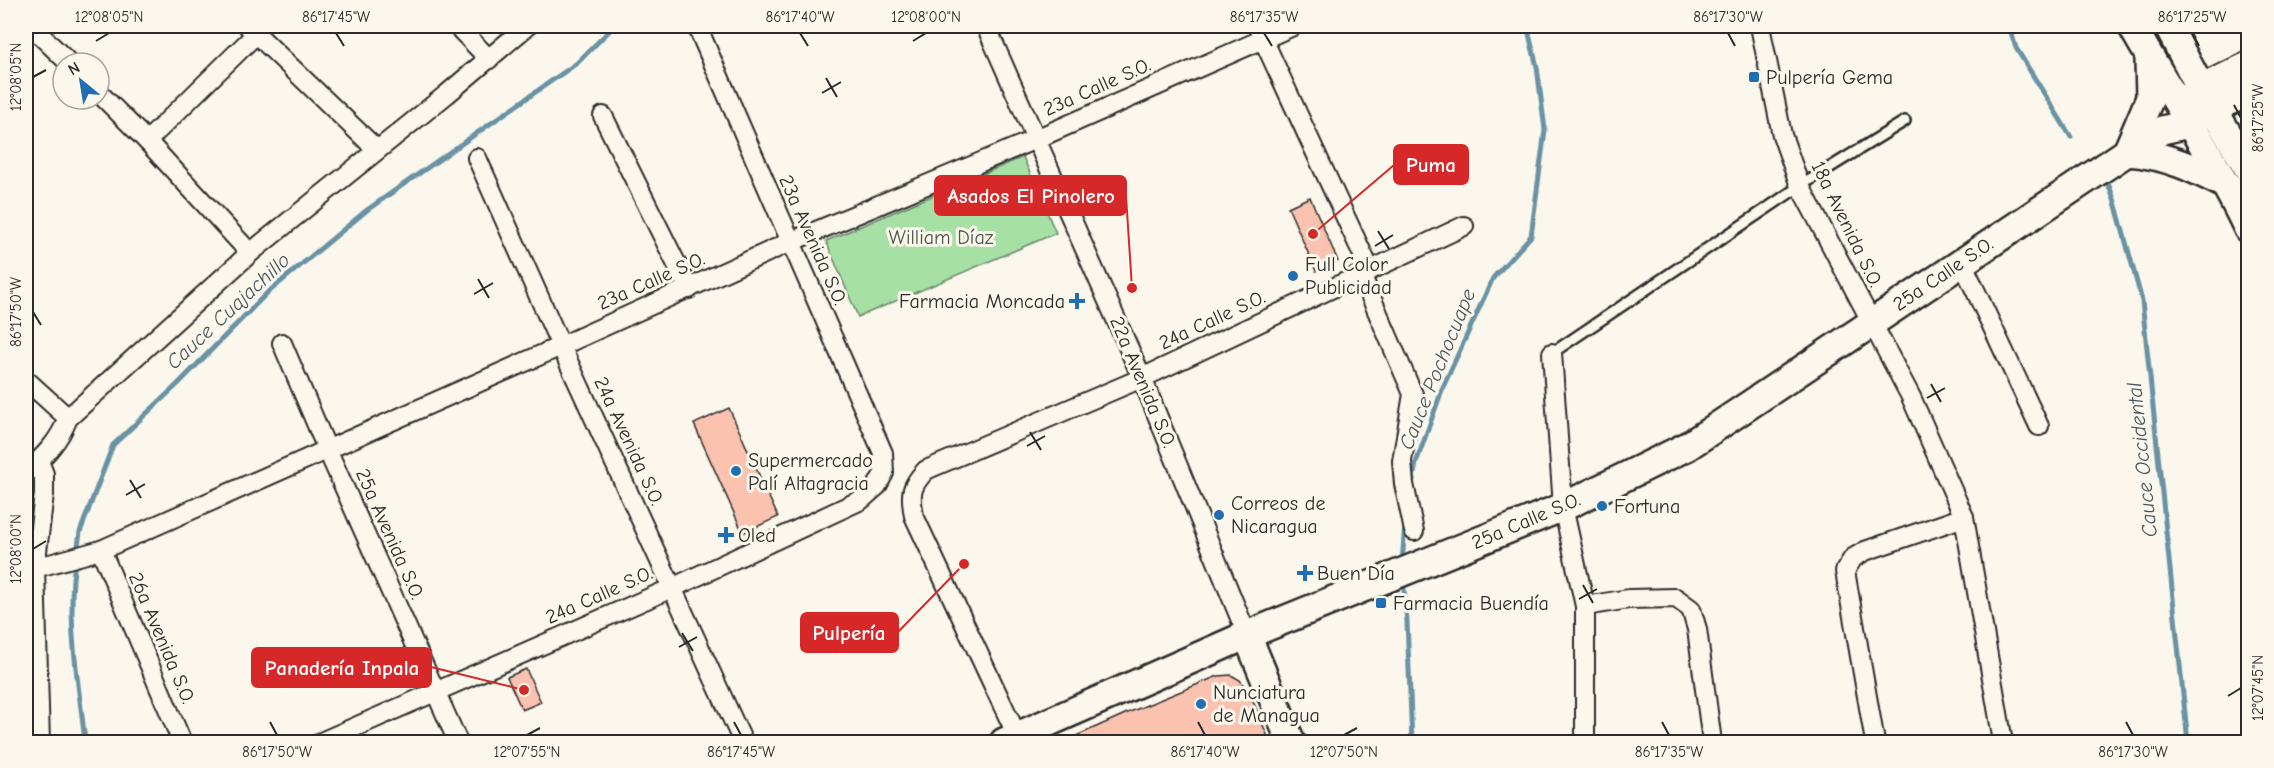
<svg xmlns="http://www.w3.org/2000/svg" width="2274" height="768" font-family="'Comic Neue',sans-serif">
<rect width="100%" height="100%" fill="#fbf7ec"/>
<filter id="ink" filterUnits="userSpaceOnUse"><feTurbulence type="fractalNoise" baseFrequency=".0167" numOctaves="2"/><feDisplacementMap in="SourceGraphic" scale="12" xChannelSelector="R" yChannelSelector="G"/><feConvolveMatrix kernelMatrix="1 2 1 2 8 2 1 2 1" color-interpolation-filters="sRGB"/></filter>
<g filter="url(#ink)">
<!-- green -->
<path fill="#a7e0a5" stroke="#698668" stroke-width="1.5" d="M1023 157 1056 233 858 317 826 241Z"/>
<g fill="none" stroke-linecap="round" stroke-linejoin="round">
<!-- stream -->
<g stroke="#6992a4" stroke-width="5">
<path d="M2009 26 2016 48 2071 137"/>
<path d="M2106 178 2115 202 2142 301 2188 742"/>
<path d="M1412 484 1416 463 1443 387 1493 278 1531 236 1545 130 1537 67 1527 26"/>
<path d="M77 553 80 532 113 445 178 384 266 294 367 210 577 63 614 26"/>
<path d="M75 562C66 621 79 684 85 742"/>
<path d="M1402 564 1405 523"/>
<path d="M1403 579 1407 621 1412 742"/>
</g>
</g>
<!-- building -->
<g fill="#fbc3af" stroke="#2b2b2b" stroke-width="1.5">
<path d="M1310 197 1338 261 1316 271 1288 207Z"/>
<path d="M729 408 778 517 743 533 694 424Z"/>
<path d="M526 669 541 702 522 710 507 677Z"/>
<path d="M1231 675 1240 680 1250 694 1270 742H1063L1125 714 1218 676Z"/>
</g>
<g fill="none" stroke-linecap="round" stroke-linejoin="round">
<!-- lane casing -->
<g stroke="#2b2b2b" stroke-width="14">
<path id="lane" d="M1552 353 1800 186 1905 121"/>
</g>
<!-- street casing -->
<g stroke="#2b2b2b" stroke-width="22">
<g id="street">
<path d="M31 26 69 63"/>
<path d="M248 26 376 149"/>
<path d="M457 26 489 59"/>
<path d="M986 26 1142 378 1247 635"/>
<path d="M1257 26 1370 270"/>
<path d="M1760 26 1782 135 1800 186 1911 397 1964 517 2003 742"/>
<path d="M99 93 147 141 250 253"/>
<path d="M603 116 689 289"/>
<path d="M147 141 256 34"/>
<path d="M477 158 561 346 743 742"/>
<path d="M1962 262 2039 426"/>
<path d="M1361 274 1413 394 1402 461 1404 484 1414 531"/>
<path d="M282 343 327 449 458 742"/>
<path d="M1552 353 1563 507 1585 606V742"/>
<path d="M26 380 68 418"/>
<path d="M39 461 44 474V494L35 568 40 742"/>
<path d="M26 473C44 456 59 442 68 418L250 253 447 94 527 26"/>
<path d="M101 550 182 742"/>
<path d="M26 569 35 568 101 550 561 346 790 242 1036 139 1293 26"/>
<path d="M1585 606 1629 599 1676 598 1691 609 1697 629 1712 742"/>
<path d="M321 742 672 588 861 500 877 486 884 473 883 453 697 26"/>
<path d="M1020 742 914 516C910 494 910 487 926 470L1142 378 1464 226"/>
<path d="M1875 742 1845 571 1853 558 1865 551 1964 517"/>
</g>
</g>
<!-- secondary casing -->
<g stroke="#2b2b2b" stroke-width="32">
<g id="secondary">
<path d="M2132 26C2170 94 2215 159 2248 229"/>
<path d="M2168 26 2201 89 2248 168"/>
<path d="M2149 60 2150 98 2127 152C2167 155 2193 168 2228 186"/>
<path d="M2186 99 2201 89 2248 66"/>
<path d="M1247 635 1291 742"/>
<path d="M1004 742 1247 635 1563 507 1688 446 2127 152 2162 130 2189 124 2214 109 2248 92"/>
</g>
</g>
<!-- lane -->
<use href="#lane" stroke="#fbf7ec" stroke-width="9"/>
<!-- street -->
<use href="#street" stroke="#fbf7ec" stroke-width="18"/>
<!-- secondary -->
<use href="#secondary" stroke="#fbf7ec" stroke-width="27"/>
</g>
</g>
<!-- ticks -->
<path fill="none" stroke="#2b2b2b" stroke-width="2" d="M336 33 344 46M800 33 808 46M1264 33 1272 46M1728 33 1735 46M2192 33 2199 46M96 41 109 33M913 41 926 33M33 77 46 70M826 78 837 97M822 93 841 82M2234 105 2241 118M1378 231 1389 249M1375 246 1393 235M478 279 489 298M474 294 493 283M33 312 41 325M1931 384 1941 402M1927 398 1945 388M1030 432 1041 450M1027 446 1045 436M130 480 141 498M126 495 145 484M33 549 46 541M1583 585 1593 603M1579 599 1597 589M682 633 693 651M679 647 697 637M2228 696 2241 688M270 722 277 735M734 722 741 735M1198 722 1205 735M1662 722 1669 735M2126 722 2133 735M527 735 540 728M1344 735 1357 728"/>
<!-- markers -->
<g fill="#1f6fb2" stroke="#fbf7ec" stroke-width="2">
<rect x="1748" y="71" width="12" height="12" rx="3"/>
<circle cx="1293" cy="276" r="6"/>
<path d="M1074 292h6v6h6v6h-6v6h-6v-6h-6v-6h6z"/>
<circle cx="736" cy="471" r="6"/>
<circle cx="1602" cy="506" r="6"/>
<circle cx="1219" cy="515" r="6"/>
<path d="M723 526h6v6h6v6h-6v6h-6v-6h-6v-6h6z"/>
<path d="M1302 564h6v6h6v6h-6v6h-6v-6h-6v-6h6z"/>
<rect x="1375" y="597" width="12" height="12" rx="3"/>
<circle cx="1201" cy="704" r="6"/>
</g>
<g text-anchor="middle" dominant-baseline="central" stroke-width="6" stroke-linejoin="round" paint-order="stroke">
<!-- poi labels -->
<g font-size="20" fill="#2b2b2b" stroke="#fbf7ec" text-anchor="start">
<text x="1766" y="77">Pulpería Gema</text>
<text x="1305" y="264">Full Color<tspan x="1305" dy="23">Publicidad</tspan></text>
<text x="1065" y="301" text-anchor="end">Farmacia Moncada</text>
<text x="748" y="460">Supermercado<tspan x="748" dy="23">Palí Altagracia</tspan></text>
<text x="1231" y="503">Correos de<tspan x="1231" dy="23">Nicaragua</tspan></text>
<text x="1614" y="506">Fortuna</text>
<text x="738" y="535">Oled</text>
<text x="1317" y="573">Buen Día</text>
<text x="1393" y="603">Farmacia Buendía</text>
<text x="1213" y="692">Nunciatura<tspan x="1213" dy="23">de Managua</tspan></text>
</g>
<!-- street labels -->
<g font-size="20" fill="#2b2b2b" stroke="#fbf7ec">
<text transform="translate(1097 87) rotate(-24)">23a Calle S.O.</text>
<text transform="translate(1847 224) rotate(64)">18a Avenida S.O.</text>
<text transform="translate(813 240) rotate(66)">23a Avenida S.O.</text>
<text transform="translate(1943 274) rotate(-34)">25a Calle S.O.</text>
<text transform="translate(651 281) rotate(-24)">23a Calle S.O.</text>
<text transform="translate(1212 320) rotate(-25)">24a Calle S.O.</text>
<text transform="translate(1143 382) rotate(67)">22a Avenida S.O.</text>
<text transform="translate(629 441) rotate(65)">24a Avenida S.O.</text>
<text transform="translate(1526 521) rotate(-23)">25a Calle S.O.</text>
<text transform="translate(390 534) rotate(66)">25a Avenida S.O.</text>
<text transform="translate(599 595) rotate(-24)">24a Calle S.O.</text>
<text transform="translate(162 638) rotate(67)">26a Avenida S.O.</text>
</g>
<!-- park labels -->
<g font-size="20" fill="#4a584a" stroke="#fbf7ec">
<text x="941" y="237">William Díaz</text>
</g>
<!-- water labels -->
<g font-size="21" font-style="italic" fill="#45565d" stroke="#fbf7ec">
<text transform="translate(228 311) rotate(-43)">Cauce Cuajachillo</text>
<text transform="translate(1437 369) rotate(-68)">Cauce Pochocuape</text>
<text transform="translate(2142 460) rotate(-96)">Cauce Occidental</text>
</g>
</g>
<!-- callouts -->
<path fill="none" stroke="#d62828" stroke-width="2" d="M1313 234L1394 165M1132 288L1126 196M964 564L898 632M524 690L431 667"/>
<g fill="#d62828" stroke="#fbf7ec" stroke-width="2">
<circle cx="1313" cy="234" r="6"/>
<circle cx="1132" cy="288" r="6"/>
<circle cx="964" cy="564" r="6"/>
<circle cx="524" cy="690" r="6"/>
</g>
<g fill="#d62828" stroke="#d62828" stroke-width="2">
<rect x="1394" y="145" width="74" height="39" rx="6"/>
<rect x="935" y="176" width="191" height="39" rx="6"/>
<rect x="801" y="613" width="97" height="39" rx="6"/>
<rect x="252" y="648" width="179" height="39" rx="6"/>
</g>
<g font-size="21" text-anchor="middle" font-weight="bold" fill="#fff">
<text x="1431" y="172">Puma</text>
<text x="1031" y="203">Asados El Pinolero</text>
<text x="849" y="640">Pulpería</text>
<text x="342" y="675">Panadería Inpala</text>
</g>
<!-- margin -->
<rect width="2274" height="768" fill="none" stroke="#fbf7ec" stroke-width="66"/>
<!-- north arrow -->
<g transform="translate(81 81) rotate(330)"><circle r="28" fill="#fbf7ec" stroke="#a8a59f" stroke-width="1.5"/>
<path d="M0-4.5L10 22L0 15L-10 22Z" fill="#1f6fb2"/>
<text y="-9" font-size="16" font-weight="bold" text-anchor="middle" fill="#2b2b2b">N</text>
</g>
<rect x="33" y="33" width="2208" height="702" fill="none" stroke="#2b2b2b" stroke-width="2"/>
<g font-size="15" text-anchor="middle" fill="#2b2b2b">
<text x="109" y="22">12°08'05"N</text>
<text x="336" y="22">86°17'45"W</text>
<text x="800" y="22">86°17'40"W</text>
<text x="926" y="22">12°08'00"N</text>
<text x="1264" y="22">86°17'35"W</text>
<text x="1728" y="22">86°17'30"W</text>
<text x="2192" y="22">86°17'25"W</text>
<text transform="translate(16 77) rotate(-90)" y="5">12°08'05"N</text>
<text transform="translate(2258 118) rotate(-90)" y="5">86°17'25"W</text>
<text transform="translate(16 312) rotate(-90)" y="5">86°17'50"W</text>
<text transform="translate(16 549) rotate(-90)" y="5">12°08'00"N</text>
<text transform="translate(2258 688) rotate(-90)" y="5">12°07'45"N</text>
<text x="277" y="757">86°17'50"W</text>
<text x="527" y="757">12°07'55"N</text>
<text x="741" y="757">86°17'45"W</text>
<text x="1205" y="757">86°17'40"W</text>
<text x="1344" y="757">12°07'50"N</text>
<text x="1669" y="757">86°17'35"W</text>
<text x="2133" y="757">86°17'30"W</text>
</g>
</svg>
